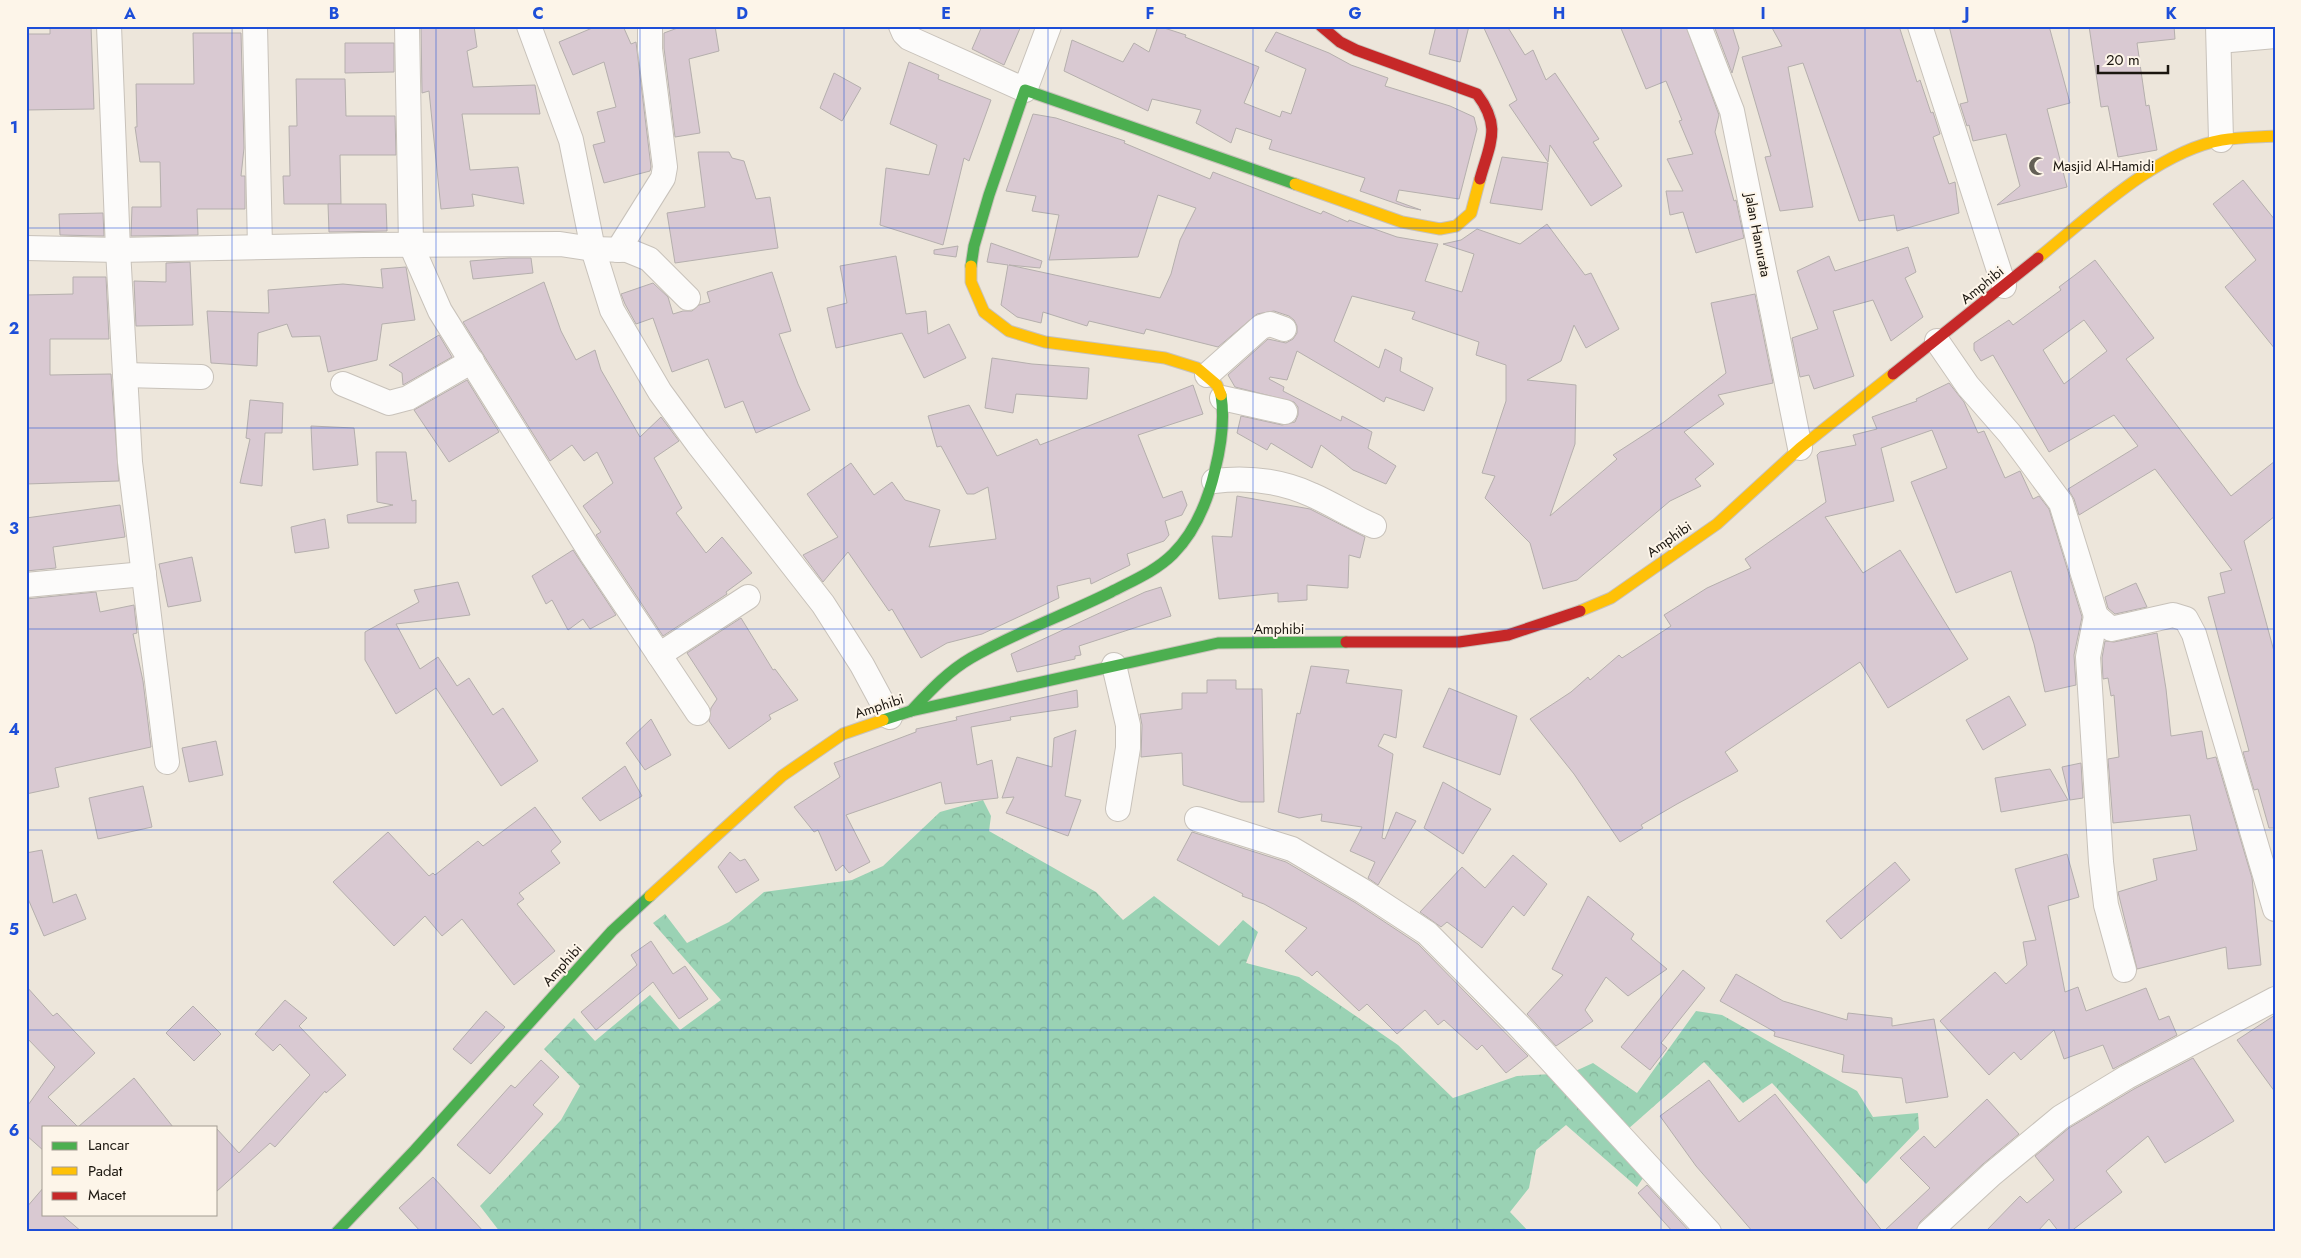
<svg xmlns="http://www.w3.org/2000/svg" width="2301" height="1258" font-family="Jost,sans-serif">
<defs>
<pattern id="forest-crowns" width="20" height="18" patternUnits="userSpaceOnUse" patternTransform="scale(1.25)"><rect width="20" height="18" fill="#9ad2b4"/><path d="M2 6a3 3 0 1 1 6 0M12 15a3 3 0 1 1 6 0" fill="none" stroke="#84b49a"/></pattern>
</defs>
<rect width="100%" height="100%" fill="#ede6db"/>
<!-- forest -->
<path fill="url(#forest-crowns)" d="M983 800 991 816 989 831 1096 892 1123 920 1154 896 1219 946 1243 920 1258 932 1246 963 1299 977 1398 1045 1453 1098 1517 1076 1571 1073 1593 1063 1637 1093 1696 1011 1722 1015 1857 1091 1873 1117 1918 1113 1919 1129 1866 1184 1772 1083 1743 1103 1704 1062 1619 1137 1647 1172 1637 1187 1566 1125 1536 1150 1529 1188 1510 1212 1529 1232H500L480 1206 561 1120 580 1086 544 1049 574 1018 595 1041 650 995 680 1030 721 1000 653 923 665 914 687 943 729 922 764 892 852 880 883 866 940 812Z"/>
<!-- building -->
<g fill="#d9c9d2" stroke="#b5afad" fill-rule="evenodd">
<path d="M50 26H91L94 109 26 110V34H50Z"/>
<path d="M421 26H474L477 47 467 51 473 87 535 85 540 114H462L470 170 518 167 524 204 472 194 474 206 441 209 429 91 422 93Z"/>
<path d="M597 26H623L631 44 636 42 651 167 650 171 604 183 593 145 605 142 597 112 616 107 604 62 573 75 559 42Z"/>
<path d="M683 26H715L719 51 689 59 700 133 675 137 664 48V33Z"/>
<path d="M982 26H1021L1004 65 972 49Z"/>
<path d="M1158 26 1186 35 1185 37 1259 67 1244 103 1280 117 1282 111 1291 114 1306 69 1265 51 1276 32 1329 53 1351 65 1388 78 1385 86 1450 106 1474 117 1477 129 1459 199 1399 190 1396 201 1421 210 1406 207 1360 191 1365 178 1269 149 1272 140 1236 128 1231 143 1196 123 1201 110 1152 99 1148 111 1064 71 1072 40 1123 62 1134 43 1149 52Z"/>
<path d="M1436 26H1469L1460 62 1429 54Z"/>
<path d="M1483 26H1507L1525 55 1533 50 1546 80 1555 73 1599 139 1593 142 1622 186 1591 206 1550 145 1548 162 1509 105 1517 100Z"/>
<path d="M1620 26H1686L1719 115 1715 132 1734 201 1736 200 1744 238 1696 253 1683 212 1670 215 1666 191H1683L1667 159 1693 154 1679 121 1682 120 1666 81 1646 89Z"/>
<path d="M1714 26H1732L1739 48 1732 73Z"/>
<path d="M1771 26H1899L1917 82 1920 80 1931 113 1933 112 1940 134 1933 137 1949 184 1955 182 1959 213 1897 231 1894 215 1859 221 1803 63 1788 67 1813 207 1780 211 1765 157 1771 156 1742 57 1782 46Z"/>
<path d="M1949 26H2049L2070 103 2047 109 2067 187 1997 205 2020 186 2006 134 1973 141 1969 125 1967 126 1960 104 1968 102Z"/>
<path d="M2089 26H2174L2175 39 2137 43 2146 106 2149 105 2157 150 2118 157 2108 106 2101 107Z"/>
<path d="M193 33H241L244 148 241 176H245V209H197L198 235 131 236 132 207H161L160 162H140L135 127H137L136 84H194Z"/>
<path d="M345 43H394V72L345 73Z"/>
<path d="M909 62 939 75 938 79 991 100 969 161 964 158 943 245 880 225 886 168 929 175 937 145 890 124Z"/>
<path d="M834 73 861 88 842 121 820 108Z"/>
<path d="M296 79H345L346 116H395L396 155H340L341 204H284L283 176H290L289 126H297Z"/>
<path d="M1033 114 1056 118 1125 141 1124 143 1210 179 1213 172 1321 214 1323 211 1348 222 1349 220 1397 237 1438 244 1425 281 1462 292 1474 254 1443 244 1461 240 1477 229 1520 244 1547 224 1585 275 1591 273 1619 329 1586 348 1574 325 1561 361 1527 380 1576 385 1575 444 1550 516 1617 459 1613 455 1664 422 1726 373 1711 303 1755 294 1773 383 1718 395 1724 404 1684 432 1714 464 1695 479 1701 486 1670 501 1577 580 1543 589 1530 543 1485 498 1495 476 1482 473 1506 401V365L1476 355 1479 342 1412 319 1415 312 1352 296 1334 341 1379 368 1385 349 1402 358 1400 371 1433 388 1424 411 1386 397 1384 402 1297 351 1287 380 1270 377 1269 379 1284 387 1283 391 1341 421 1342 416 1372 432 1368 448 1396 466 1386 484 1353 470 1321 445 1312 468 1271 443 1267 450 1237 433 1241 416 1282 425 1295 422 1298 415V407L1294 402 1235 387 1228 375 1268 339 1286 343 1293 339 1297 333V326L1294 320 1289 316 1274 311 1257 314 1218 347 1146 329 1144 334 1089 321 1087 326 1043 312 1041 323 1017 317 1001 305 1008 265 987 262 991 243 1042 261 1040 268 1009 265 1160 298 1171 274 1180 240 1196 208 1158 195 1138 257 1049 260 1059 215 1032 211 1036 196 1006 191Z"/>
<path d="M698 152H729L732 158 744 161 756 199 770 197 778 248 675 263 667 213 705 207Z"/>
<path d="M1502 157 1548 163 1542 210 1490 203Z"/>
<path d="M2243 180 2275 220V349L2225 287 2256 260 2213 204Z"/>
<path d="M328 204H386L387 231 329 232Z"/>
<path d="M103 213 104 236 60 235 59 214Z"/>
<path d="M958 246 956 257 934 254V250Z"/>
<path d="M1908 247 1916 272 1905 278 1923 317 1891 341 1873 300 1833 311 1854 376 1814 389 1809 375 1800 377 1792 338 1818 329 1797 271 1829 256 1835 271Z"/>
<path d="M896 256 906 314 926 311 928 334 949 324 966 358 924 378 902 333 836 348 827 308 847 303 840 266Z"/>
<path d="M509 258H531L533 273 473 279 470 261Z"/>
<path d="M2095 260 2154 338 2126 359 2231 496 2275 461V516L2244 541 2275 655V828H2269L2258 789 2254 790 2243 752 2249 751 2208 597 2225 593 2220 573 2232 570 2155 469 2079 515 2074 499 2068 489 2138 446 2114 415 2049 452 1993 355 1981 361 1974 350V343L2009 320 2013 325 2061 290 2059 287ZM2084 320 2107 351 2064 384 2043 350Z"/>
<path d="M190 262 193 325 136 326 134 281 166 282V263Z"/>
<path d="M406 267 415 320 382 324 377 360 328 372 320 336 292 337 287 324 258 333 257 366 211 363 207 311 269 313 268 290 343 284 383 288 381 269Z"/>
<path d="M772 272 791 331 779 334 798 384 810 410 756 433 743 401 725 408 708 359 672 372 653 318 636 324 625 304 621 294 653 283 668 297 673 314 683 311H692L699 305 710 302 707 292Z"/>
<path d="M73 277H106L109 339H50V375L111 374 119 481 26 484V295L73 294Z"/>
<path d="M544 282 561 331 576 360 595 350 601 370 640 437 661 417 679 441 654 458 682 508 676 513 706 553 722 537 752 573 726 592 727 594 663 636 596 535 601 532 583 506 613 483 597 452 584 461 572 445 550 461 463 322Z"/>
<path d="M439 335 452 357 403 385 402 373 389 365Z"/>
<path d="M992 358 1032 364 1089 368 1087 399 1016 394 1013 413 985 408Z"/>
<path d="M467 380 499 432 449 462 414 410Z"/>
<path d="M1949 383 1964 402 1978 433 1984 431 2005 478 2020 471 2033 499 2039 496 2049 509 2082 617 2074 655 2076 685 2045 692 2034 644 2011 571 1956 593 1911 482 1947 468 1932 430 1881 448 1894 501 1825 517 1863 573 1900 550 1968 659 1888 708 1860 662 1725 752 1738 771 1677 804 1641 825 1643 828 1620 842 1574 774 1530 719 1571 692 1588 677 1590 680 1619 655 1622 658 1671 626 1664 615 1707 588 1751 568 1745 559 1826 502 1817 455 1820 452 1856 445 1853 435 1877 429 1872 417 1917 401 1916 399Z"/>
<path d="M1193 385 1203 414 1138 435 1163 498 1182 491 1187 505 1182 515 1165 521 1169 535 1164 541 1127 554 1130 565 1126 567 1091 584 1090 578 1057 586 1059 598 982 634 947 643 921 658 892 609 889 611 848 552 823 582 803 555 838 537 807 494 851 463 874 495 892 482 905 500 940 510 929 547 996 539 988 487 974 494H967L941 446 937 447 928 416 969 405 997 456 1037 439 1040 445Z"/>
<path d="M250 400 283 403 282 433H265L262 486 240 483 250 439 246 438Z"/>
<path d="M311 426 354 428 358 465 313 470Z"/>
<path d="M376 452H406L412 501 416 500V523H348L347 515 393 505 377 502Z"/>
<path d="M1237 496 1310 509 1365 537 1360 558 1349 555 1348 588 1307 585V600L1278 602V593L1219 599 1212 536 1232 537Z"/>
<path d="M120 505 125 537 53 547 56 568 26 571V518Z"/>
<path d="M325 519 329 548 295 553 291 527Z"/>
<path d="M573 550 616 615 590 629 583 619 568 630 552 600 546 604 532 576Z"/>
<path d="M192 557 201 601 168 607 159 564Z"/>
<path d="M458 582 470 615 396 624 420 669 438 657 457 686 469 678 493 715 503 708 538 761 501 786 436 688 396 714 365 660V632L419 602 414 590Z"/>
<path d="M2136 583 2147 607 2115 614 2108 608 2105 597Z"/>
<path d="M1161 587 1171 616 1079 646 1081 655 1075 656V659L1017 672 1011 654 1145 592Z"/>
<path d="M96 592 100 612 134 605 137 633 133 634 143 681 151 747 55 768 59 787 26 794V599Z"/>
<path d="M741 618 773 670 775 669 798 700 769 715 771 719 729 749 709 721 711 708 717 699 687 653Z"/>
<path d="M2157 633 2166 689 2171 736 2202 731 2207 759 2216 757 2252 878 2261 965 2228 969 2226 947 2137 969 2118 892 2157 880 2153 859 2197 850 2190 815 2113 823 2108 759 2119 757 2114 695 2111 696 2108 678 2103 679 2102 658 2105 641 2114 642Z"/>
<path d="M1311 666 1349 670 1346 683 1402 690 1396 738 1384 734 1378 746 1393 754 1382 838 1385 839 1396 812 1416 821 1378 885 1368 878 1375 862 1350 851 1362 827 1321 821 1322 814 1299 818 1278 812 1297 713 1300 714Z"/>
<path d="M1207 680H1236V689H1262L1264 802H1241L1183 785 1182 753 1141 757 1142 725 1140 714 1182 709V693H1207Z"/>
<path d="M1449 688 1517 716 1500 775 1423 747Z"/>
<path d="M1077 690 1078 707 1010 717 1011 720 971 727 977 765 992 760 998 798 945 804 941 782 846 815 870 862 849 873 843 865 836 871 818 830 814 832 794 807 840 777 834 763 916 732V729L957 720 956 717Z"/>
<path d="M2009 696 2026 725 1983 750 1966 720Z"/>
<path d="M651 719 671 755 645 770 626 743Z"/>
<path d="M1076 730 1065 796 1081 800 1068 836 1006 813 1014 797 1002 798 1017 757 1052 767 1054 738Z"/>
<path d="M216 741 223 775 189 782 182 748Z"/>
<path d="M2081 763 2083 798 2070 800 2062 767Z"/>
<path d="M625 766 642 796 600 821 582 798Z"/>
<path d="M2050 769 2068 800 2001 812 1995 778Z"/>
<path d="M1443 782 1491 809 1463 854 1424 828Z"/>
<path d="M143 786 152 827 98 839 89 798Z"/>
<path d="M535 807 561 842 551 851 560 863 519 893 524 899 517 904 555 951 514 985 462 919 442 936 425 916 394 946 333 882 388 832 429 876 433 873 435 875 478 841 483 846Z"/>
<path d="M1192 832 1286 862 1356 903 1418 944 1528 1056 1506 1073 1482 1045 1477 1050 1444 1020 1438 1025 1425 1010 1397 1034 1367 1004 1359 1011 1317 971 1312 976 1285 951 1307 928 1264 904 1242 896 1243 894 1177 860Z"/>
<path d="M42 850 53 903 76 894 86 919 44 936 26 894V853Z"/>
<path d="M730 852 740 861 745 859 759 880 736 893 718 867Z"/>
<path d="M2067 854 2079 897 2048 906 2065 992 2078 987 2086 1011 2146 988 2159 1020 2169 1016 2177 1035 2113 1069 2103 1045 2064 1059 2054 1030 2021 1060 2014 1052 1989 1075 1940 1021 1995 972 2006 984 2027 965 2023 942 2036 940 2015 869Z"/>
<path d="M1513 855 1547 884 1524 916 1513 906 1482 948 1447 922 1441 927 1420 912 1462 867 1485 888Z"/>
<path d="M1895 862 1910 880 1841 939 1826 921Z"/>
<path d="M1588 896 1634 934 1631 939 1667 969 1628 996 1606 977 1585 1010 1593 1021 1556 1046 1527 1014 1563 975 1552 969Z"/>
<path d="M651 941 673 974 685 966 708 999 679 1019 653 982 596 1030 581 1012 637 965 631 955Z"/>
<path d="M1683 970 1705 988 1661 1043 1667 1048 1650 1070 1621 1047Z"/>
<path d="M1736 974 1783 1001 1847 1020 1848 1013 1892 1018V1026L1934 1019 1948 1097 1906 1103 1902 1078 1842 1072 1844 1055 1774 1036 1775 1032 1720 1001Z"/>
<path d="M26 986 53 1016 57 1013 95 1053 48 1097 78 1127H44V1151L26 1135V1108L55 1067 26 1037Z"/>
<path d="M285 1000 307 1018 299 1026 346 1075 326 1093 325 1091 275 1147 270 1143 216 1192V1128L239 1153 310 1075 280 1044 273 1051 255 1034Z"/>
<path d="M193 1006 221 1034 194 1061 166 1033Z"/>
<path d="M486 1011 505 1027 471 1064 453 1049Z"/>
<path d="M2275 1015V1092L2237 1040Z"/>
<path d="M2193 1058 2234 1121 2165 1163 2148 1136 2106 1171 2122 1192 2070 1232H2059L2049 1219 2037 1232H1985L2020 1196 2027 1203 2054 1180 2035 1156 2069 1128 2134 1089Z"/>
<path d="M541 1060 559 1077 533 1105 543 1114 490 1174 457 1145 511 1085 515 1088Z"/>
<path d="M134 1078 173 1127H78Z"/>
<path d="M1709 1080 1739 1122 1775 1094 1883 1232H1753L1696 1166 1660 1116Z"/>
<path d="M1987 1099 2019 1134 1983 1164 1920 1222 1916 1232H1883L1930 1188 1900 1158 1924 1136 1935 1148Z"/>
<path d="M433 1177 484 1232H421L399 1208Z"/>
<path d="M1647 1185 1690 1232H1673L1638 1193Z"/>
<path d="M44 1187V1214H61L82 1232H26V1208Z"/>
</g>
<g fill="none" stroke-linecap="round" stroke-linejoin="round">
<!-- street casing -->
<g stroke="#c8c2ba" stroke-width="26">
<g id="street">
<path d="M109 26 118 250 130 462 167 762"/>
<path d="M255 26 260 247"/>
<path d="M407 26 411 245 440 311 591 553 698 713"/>
<path d="M529 26 571 140 593 249 612 310 660 392 698 444 823 604 862 665 890 717"/>
<path d="M901 26 904 33 909 38 1025 90 1049 26"/>
<path d="M1699 26 1732 111 1800 448"/>
<path d="M1920 26 2004 286"/>
<path d="M2218 26 2221 140"/>
<path d="M2219 41 2275 36"/>
<path d="M26 248 118 250 364 245 560 244 593 249 627 250 649 259 688 298"/>
<path d="M618 250 663 178 665 167 650 49V26"/>
<path d="M1937 341 1968 386 2010 434 2061 503 2096 616 2111 629 2173 615 2186 619 2194 634 2275 909"/>
<path d="M125 375 201 377"/>
<path d="M1207 375 1261 327 1270 324 1284 329"/>
<path d="M343 384 389 403 408 398 472 361"/>
<path d="M1222 398 1285 412"/>
<path d="M1214 481C1248 477 1280 480 1312 495 1333 504 1352 517 1374 526"/>
<path d="M26 585 144 574"/>
<path d="M2096 616 2088 657 2101 862 2106 905 2124 970"/>
<path d="M659 655 748 597"/>
<path d="M1114 665 1128 725V748L1118 809"/>
<path d="M1197 819 1292 849 1363 891 1427 933 1519 1026 1709 1232"/>
<path d="M1929 1232 1992 1174 2061 1117 2127 1077 2275 999"/>
</g>
</g>
<!-- fast casing -->
<g stroke="#c8c2ba" stroke-width="13">
<g id="fast">
<path d="M971 266 974 246 989 195 1025 90 1295 184"/>
<path d="M911 711C929 692 947 672 971 658 1016 632 1065 615 1111 592 1132 581 1156 571 1173 554 1195 532 1208 500 1215 470 1221 446 1225 420 1221 395"/>
<path d="M883 720 911 711 1218 643 1346 642"/>
<path d="M337 1232 415 1150 612 931 650 896"/>
</g>
</g>
<!-- slow casing -->
<g stroke="#c8c2ba" stroke-width="13">
<g id="slow">
<path d="M1295 184 1402 222 1440 229 1456 226 1471 213 1480 179"/>
<path d="M2038 258C2088 218 2157 151 2222 140 2239 137 2258 137 2275 136"/>
<path d="M971 266V282L984 312 1009 331 1045 342 1165 358 1197 368 1217 385 1221 395"/>
<path d="M1580 611 1611 598 1717 524 1800 448 1893 374"/>
<path d="M650 896 782 776 843 734 883 720"/>
</g>
</g>
<!-- jam casing -->
<g stroke="#c8c2ba" stroke-width="13">
<g id="jam">
<path d="M1321 26 1340 42 1356 50 1477 94C1502 127 1490 143 1480 179"/>
<path d="M1893 374 2038 258"/>
<path d="M1346 642H1459L1508 635 1580 611"/>
</g>
</g>
<!-- street -->
<use href="#street" stroke="#fcfbfa" stroke-width="24"/>
<!-- fast -->
<use href="#fast" stroke="#4caf50" stroke-width="11"/>
<!-- slow -->
<use href="#slow" stroke="#ffc107" stroke-width="11"/>
<!-- jam -->
<use href="#jam" stroke="#c62828" stroke-width="11"/>
</g>
<!-- grid -->
<path fill="none" stroke="#1d4ed8" stroke-width="1" stroke-opacity="0.55" d="M232 26V1232M436 26V1232M640 26V1232M844 26V1232M1048 26V1232M1253 26V1232M1457 26V1232M1661 26V1232M1865 26V1232M2069 26V1232M26 228H2275M26 428H2275M26 629H2275M26 830H2275M26 1030H2275"/>
<!-- icons -->
<defs>
<g id="mosque-bare" transform="scale(1.5)"><path d="M3.5-4.9A6 6 0 1 0 3.5 4.9A5 5 0 1 1 3.5-4.9Z" fill="#645f56" stroke="#fdf5e9" stroke-width="2.5" paint-order="stroke"/></g>
</defs>
<g fill-rule="evenodd">
<use href="#mosque-bare" x="2038" y="166"/>
</g>
<g text-anchor="middle" dominant-baseline="central" stroke-width="4" stroke-linejoin="round" paint-order="stroke">
<!-- poi labels -->
<g font-size="14" fill="#1b160f" stroke="#fdf5e9" text-anchor="start">
<text x="2053" y="166">Masjid Al-Hamidi</text>
</g>
<!-- street labels -->
<g font-size="14" fill="#1b160f" stroke="#fdf5e9">
<text transform="translate(1758 235) rotate(79)">Jalan Hanurata</text>
<text transform="translate(1982 285) rotate(-39)">Amphibi</text>
<text transform="translate(1669 539) rotate(-35)">Amphibi</text>
<text x="1279" y="629">Amphibi</text>
<text transform="translate(879 706) rotate(-18)">Amphibi</text>
<text transform="translate(562 965) rotate(-48)">Amphibi</text>
</g>
</g>
<!-- border -->
<rect width="2301" height="1258" fill="none" stroke="#fdf5e9" stroke-width="55"/>
<!-- legend -->
<rect x="42" y="1126" width="175" height="90" fill="#fdf5e9" stroke="#a39c92"/>
<rect x="52" y="1142" width="25" height="8" fill="#4caf50" stroke="#a39c92"/>
<text x="88" y="1150" font-size="15" fill="#1b160f">Lancar</text>
<rect x="52" y="1167" width="25" height="8" fill="#ffc107" stroke="#a39c92"/>
<text x="88" y="1176" font-size="15" fill="#1b160f">Padat</text>
<rect x="52" y="1192" width="25" height="8" fill="#c62828" stroke="#a39c92"/>
<text x="88" y="1200" font-size="15" fill="#1b160f">Macet</text>
<!-- scale -->
<path d="M2098 65v8h70v-8" fill="none" stroke="#1b160f" stroke-width="2.5"/>
<text x="2106" y="65" font-size="15" fill="#1b160f" stroke="#fdf5e9" stroke-width="4" paint-order="stroke">20 m</text>
<rect x="28" y="28" width="2246" height="1202" fill="none" stroke="#1d4ed8" stroke-width="2"/>
<g font-size="16" text-anchor="middle" font-weight="bold" fill="#1d4ed8">
<text x="130" y="19">A</text>
<text x="334" y="19">B</text>
<text x="538" y="19">C</text>
<text x="742" y="19">D</text>
<text x="946" y="19">E</text>
<text x="1150" y="19">F</text>
<text x="1355" y="19">G</text>
<text x="1559" y="19">H</text>
<text x="1763" y="19">I</text>
<text x="1967" y="19">J</text>
<text x="2171" y="19">K</text>
<text x="14" y="133">1</text>
<text x="14" y="334">2</text>
<text x="14" y="534">3</text>
<text x="14" y="735">4</text>
<text x="14" y="935">5</text>
<text x="14" y="1136">6</text>
</g>
</svg>
